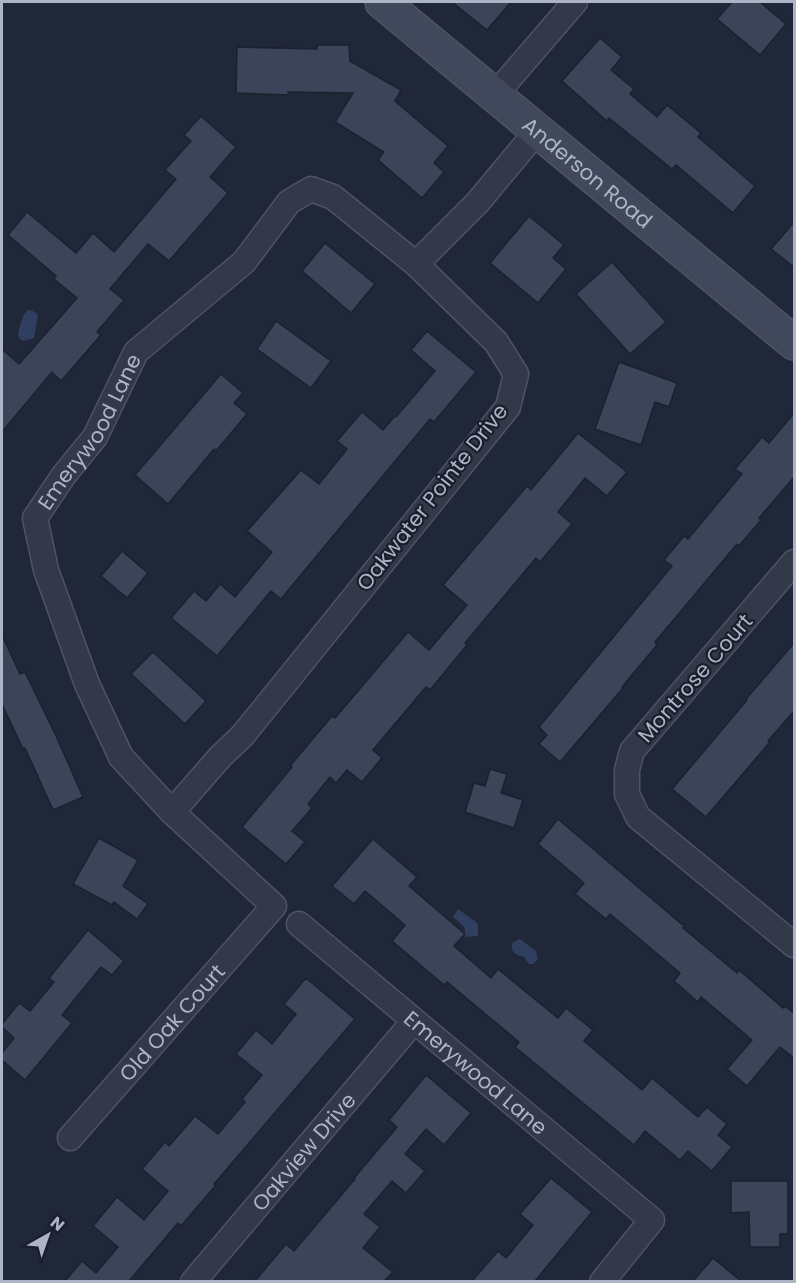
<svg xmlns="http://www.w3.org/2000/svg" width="796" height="1283" font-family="Poppins,sans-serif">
<rect width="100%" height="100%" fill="#1f2738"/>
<!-- water -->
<g fill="#303e5f">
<path d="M28 310 33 311 38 315 34 338 23 341 19 338 18 334C19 328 23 313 28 310Z"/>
<path d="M458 909 476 922 478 925V936L466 937 464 936 465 928 453 917Z"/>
<path d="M520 939 537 952 536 953 538 958 534 964H529L523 956C515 956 509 950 513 942Z"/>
</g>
<!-- building -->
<g fill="#3b4459" stroke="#1a212f" stroke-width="1.5">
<path d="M452 2H511L487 30Z"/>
<path d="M732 2H760L786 24 760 55 717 19Z"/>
<path d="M600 38 622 57 611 70 634 89 630 94 657 117 667 105 701 133 698 137 755 186 733 213 676 165 672 169 609 118 607 121 562 81Z"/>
<path d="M317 45H349L350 61 401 90 395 101 448 146 434 163 444 172 422 198 378 160 384 152 335 122 353 93 288 92V95L236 93 237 47 317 49Z"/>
<path d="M201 116 236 147 210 177 228 193 169 261 148 244 110 289 124 300 97 332 101 335 61 381 52 372 2 432V349L19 364 77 298 54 279 56 276 8 235 27 212 76 253 93 233 114 252 176 179 165 170 191 141 184 135Z"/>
<path d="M529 216 564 245 553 258 566 269 538 303 490 263Z"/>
<path d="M795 221V268L771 249Z"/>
<path d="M325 243 375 284 351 313 302 271Z"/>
<path d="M612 262 666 322 630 354 576 294Z"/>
<path d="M276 321 331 361 311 388 257 349Z"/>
<path d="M427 331 476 372 434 422 430 419 281 599 271 591 217 656 171 618 194 591 206 601 220 584 235 597 272 552 247 531 301 470 319 484 347 449 337 441 362 412 383 430 395 416 396 417 435 371 411 350Z"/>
<path d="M619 362 677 383 669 407 655 402 641 445 595 429Z"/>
<path d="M221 374 243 393 234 403 247 414 216 451 214 449 168 504 135 475Z"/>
<path d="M795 412V476L759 518 761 520 739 546 737 544 655 642 657 645 622 687 623 688 560 762 539 744 547 735 539 727 672 566 664 560 684 536 688 539 742 474 735 469 762 437 769 443Z"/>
<path d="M578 433 627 472 607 496 585 478 558 512 572 524 540 562 536 558 465 643 467 645 430 690 426 687 373 750 382 758 362 782 347 770 336 783 330 777 308 804 312 808 292 831 305 842 286 864 242 827 292 767 290 766 332 716 335 718 408 632 429 650 467 605 443 585 527 486 531 490Z"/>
<path d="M122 551 148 573 127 598 101 576Z"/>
<path d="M2 635 20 674 25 672 57 738 83 797 53 810 25 748 23 749 2 704Z"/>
<path d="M795 642V710L768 741 770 742 706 817 672 789 747 700 746 699Z"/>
<path d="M153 652 206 701 185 724 131 674Z"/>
<path d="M490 769 507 774 501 793 523 800 514 828 465 812 474 783 485 786Z"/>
<path d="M558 819 685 927 683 928 737 973 739 970 783 1008 785 1006 795 1014V1059L780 1047 747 1086 727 1069 752 1040 701 997 698 1002 674 981 680 973 610 914 606 919 575 894 584 883 538 844Z"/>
<path d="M99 838 138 860 123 886 148 904 137 919 114 902 112 905 73 884Z"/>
<path d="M373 839 417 877 409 886 465 934 454 946 491 978 498 969 558 1018 566 1008 593 1030 584 1041 642 1090 652 1078 698 1117 707 1107 727 1124 718 1135 732 1147 712 1171 688 1151 680 1160 645 1131 634 1145 515 1047 519 1042 447 982 444 985 392 941 405 925 365 891 354 904 332 886Z"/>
<path d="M88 930 124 961 112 975 101 967 62 1015 72 1023 25 1080 2 1060V1053L14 1038 2 1027V1024L19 1003 30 1011 54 982 49 978Z"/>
<path d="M306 978 355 1019 214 1184 216 1185 181 1226 178 1223 129 1281H65L82 1261 96 1273 118 1247 93 1226 117 1197 144 1220 168 1191 142 1169 165 1142 169 1146 195 1116 218 1134 245 1102 242 1099 262 1075 236 1054 256 1030 272 1044 296 1014 284 1004Z"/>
<path d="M426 1075 471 1113 444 1145 426 1129 405 1154 425 1171 406 1193 392 1181 364 1214 380 1227 363 1248 393 1272 384 1281H255L286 1244 294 1251 355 1179 354 1178 397 1127 389 1120Z"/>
<path d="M551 1178 592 1212 535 1281H472L498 1251 506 1258 533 1225 520 1214Z"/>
<path d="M731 1181H788V1234H780V1247H750L749 1212 731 1213Z"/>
<path d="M713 1258 741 1281H693Z"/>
</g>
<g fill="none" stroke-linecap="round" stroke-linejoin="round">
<!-- street casing -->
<g stroke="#4d5464" stroke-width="27">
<g id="street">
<path d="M495 95 575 2"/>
<path d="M416 264 478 202 537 131"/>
<path d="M794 562 632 751 627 770V794L638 817 794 945"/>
<path id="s1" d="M299 924 652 1220 602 1282"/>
<path id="s2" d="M70 1138 274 906 172 812 121 757 87 684 46 570 35 518 64 475 95 437 136 352 244 262 289 202 311 189 333 197 416 264 496 342 516 374 508 407 243 735 220 757 172 812"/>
<path id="s3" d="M193 1282 414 1021"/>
</g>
</g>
<!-- secondary casing -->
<g stroke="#4d5464" stroke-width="36">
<g id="secondary">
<path id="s4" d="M382 2 794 343"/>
</g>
</g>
<!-- street -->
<use href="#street" stroke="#333949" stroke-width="24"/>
<!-- secondary -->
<use href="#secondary" stroke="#41485c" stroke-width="33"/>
</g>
<g text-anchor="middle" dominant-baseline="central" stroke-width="4.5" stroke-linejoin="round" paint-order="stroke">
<!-- street labels -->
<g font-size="21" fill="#adb4c6" stroke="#191f2d">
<text stroke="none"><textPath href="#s4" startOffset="267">Anderson Road</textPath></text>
<text stroke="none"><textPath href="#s2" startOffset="880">Emerywood Lane</textPath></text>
<text transform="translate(432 497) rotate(-52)">Oakwater Pointe Drive</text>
<text transform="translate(695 678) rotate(-49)">Montrose Court</text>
<text stroke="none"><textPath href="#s2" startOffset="154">Old Oak Court</textPath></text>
<text stroke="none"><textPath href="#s1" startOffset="231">Emerywood Lane</textPath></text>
<text stroke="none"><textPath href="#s3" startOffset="171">Oakview Drive</textPath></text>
</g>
</g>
<!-- border -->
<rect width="796" height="1283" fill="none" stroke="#adb4c6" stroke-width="6"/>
<!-- north arrow -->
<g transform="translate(48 1235) rotate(40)" stroke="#191f2d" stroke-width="4.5" paint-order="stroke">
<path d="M0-4.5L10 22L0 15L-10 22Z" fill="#adb4c6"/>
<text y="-9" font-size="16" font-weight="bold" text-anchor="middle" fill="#adb4c6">N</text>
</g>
</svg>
